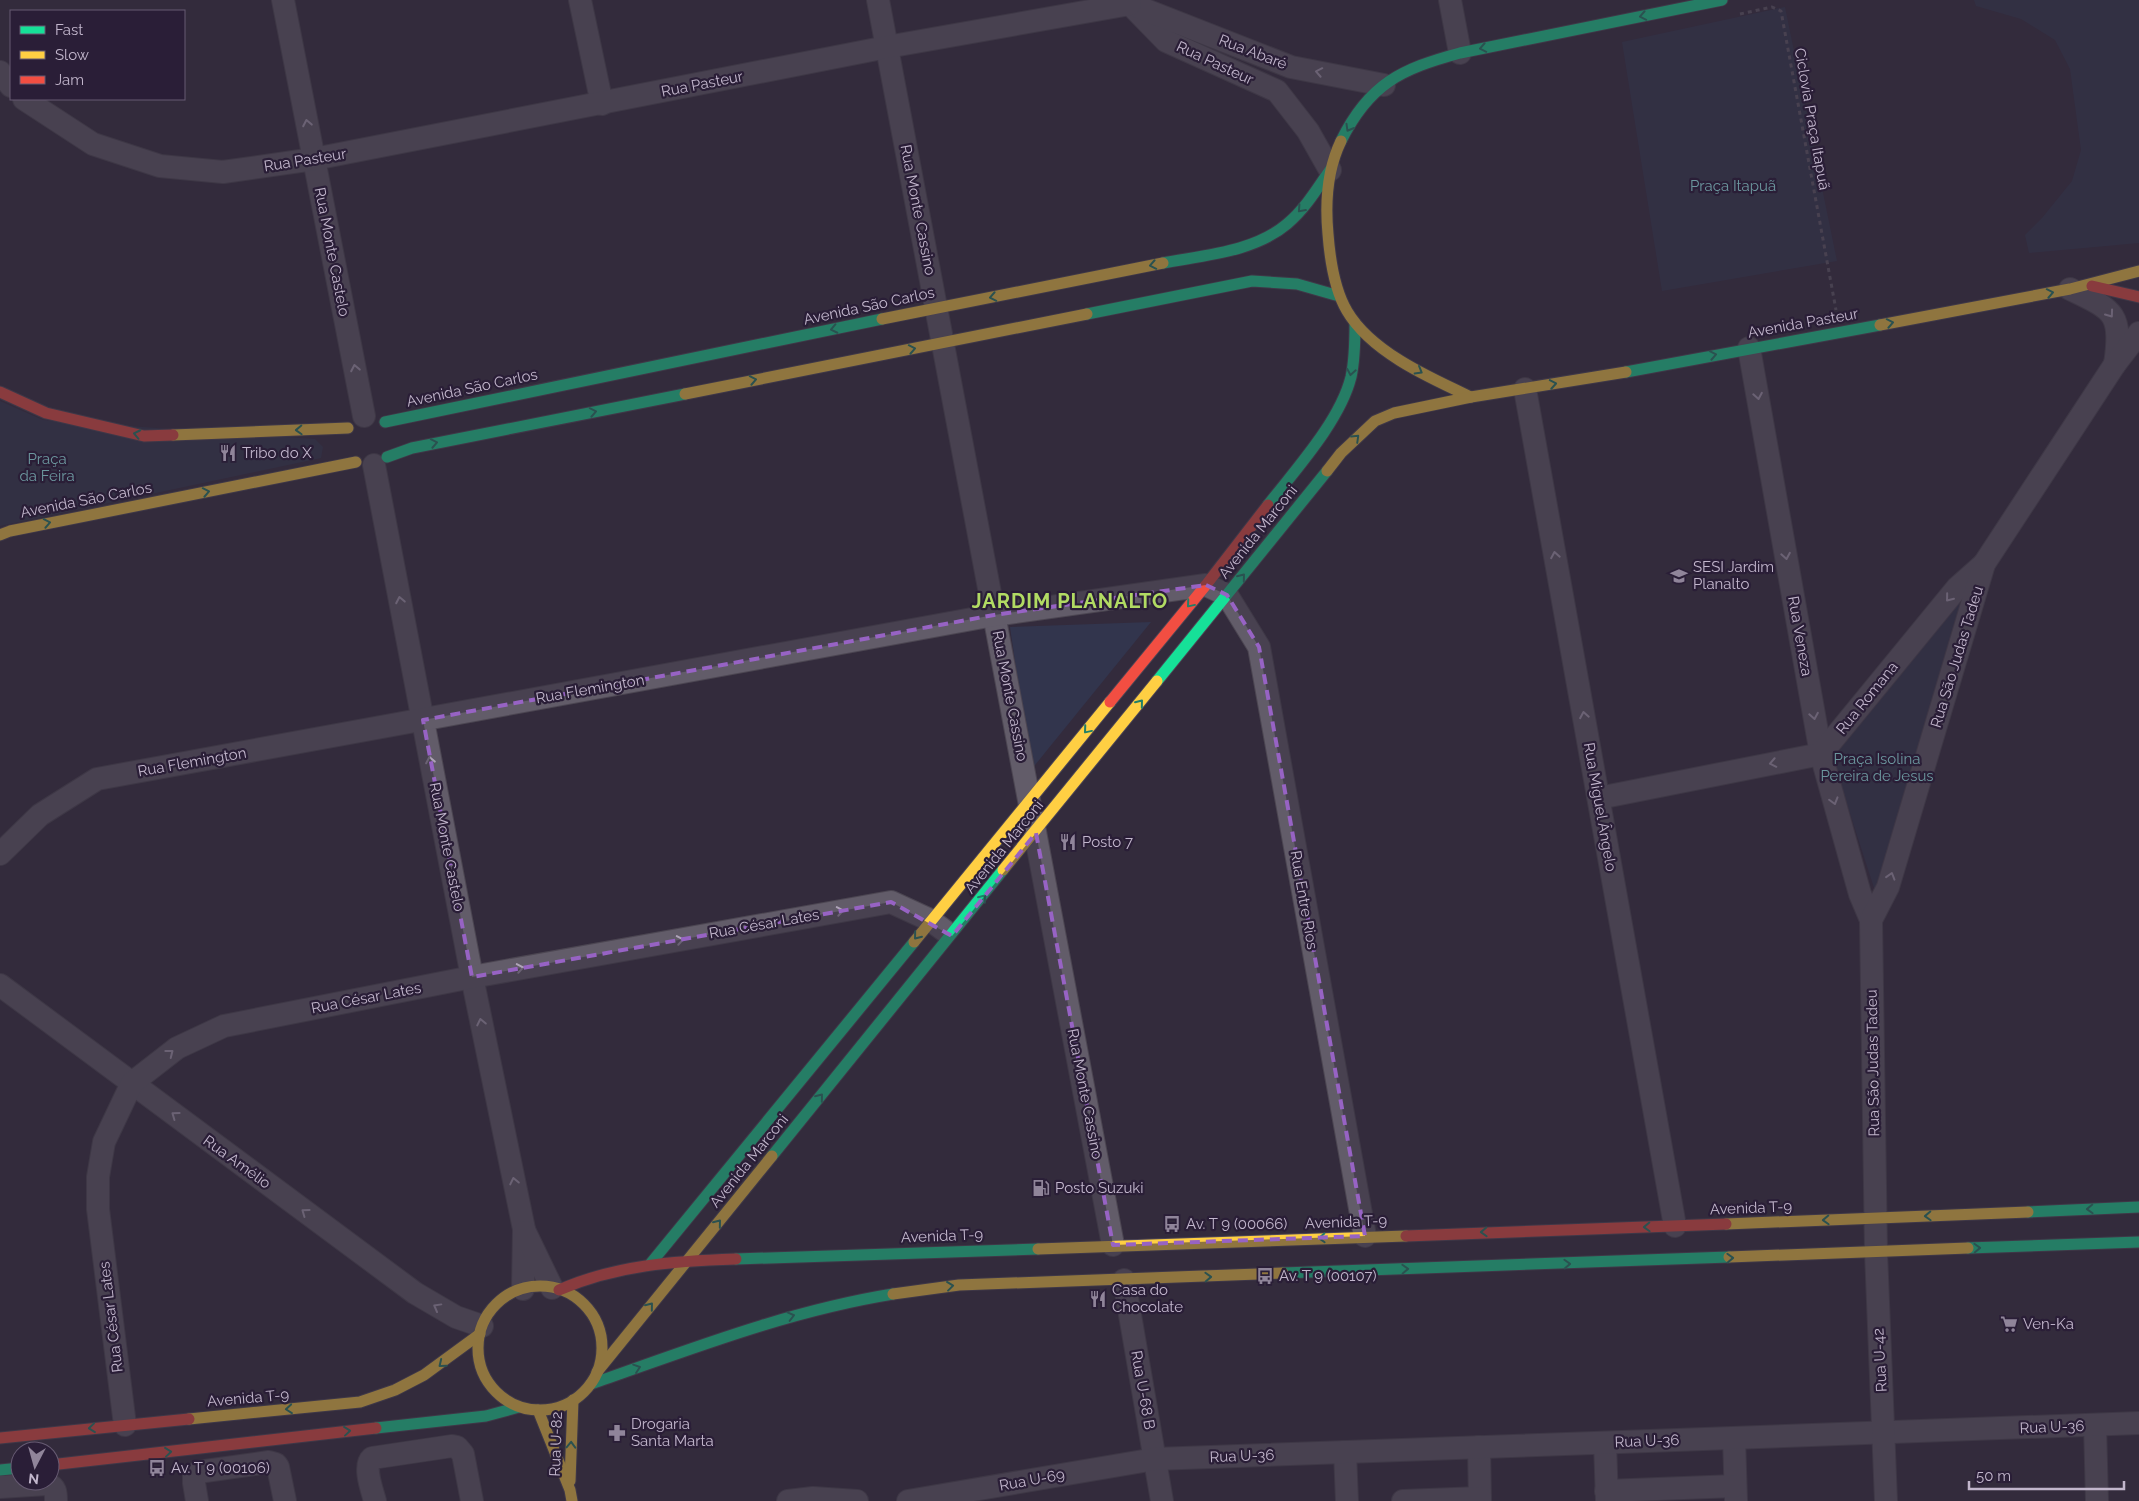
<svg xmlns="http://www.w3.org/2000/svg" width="2139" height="1501" font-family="Raleway,sans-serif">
<rect width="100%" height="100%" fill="#332b3c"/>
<!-- green -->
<g fill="#32354d">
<path d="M1974 0H2139V243L2029 253 2025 235 2042 218 2072 181 2081 150 2070 69 2055 40 2021 19 1976 6Z"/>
<path d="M1785 7 1837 261 1662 291 1622 42Z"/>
<path d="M0 401 43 420 315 439 323 447 321 458 0 526Z"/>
<path d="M1975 584 1877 897 1832 758Z"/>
<path d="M1151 622 1031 770 1010 627Z"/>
</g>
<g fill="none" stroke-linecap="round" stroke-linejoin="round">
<!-- street casing -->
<g stroke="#4c4652" stroke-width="24">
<g id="street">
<path d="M283 0 364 416"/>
<path d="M580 0 602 104"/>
<path d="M878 0 1113 1245"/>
<path d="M1450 0 1460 53"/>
<path d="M1130 4 1166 41 1277 91 1308 131 1330 170"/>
<path d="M1138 7 1291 67 1384 85"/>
<path d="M0 72 11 86"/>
<path d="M24 99 93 144 160 166 223 172 314 159 887 47 1130 4"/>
<path d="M2070 289C2113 310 2123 312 2115 364"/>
<path d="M1749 348 1821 754 1860 894 1871 920"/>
<path d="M1525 389 1675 1226"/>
<path d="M374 465 472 977 524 1229 523 1289"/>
<path d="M1599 798 1821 754 1957 588 1984 564"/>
<path d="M0 854 40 815 97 779 994 615 1206 585 1227 595 1259 647 1365 1236"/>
<path d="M0 985 415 1293 456 1317 482 1326"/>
<path d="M525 1232 552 1288"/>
<path d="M1124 1280 1162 1501"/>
<path d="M125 1425 98 1209V1177L104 1142 132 1083 177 1048 224 1026 472 977 891 902 930 920 945 931"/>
<path d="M2095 1425 2097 1501"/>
<path d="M1734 1438 1736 1500"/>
<path d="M1605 1443 1607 1501"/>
<path d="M1479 1447 1480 1501"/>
<path d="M1345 1452 1347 1501"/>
<path d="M0 1487 47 1484C56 1487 56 1493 56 1501"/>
<path d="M1606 1491 1735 1486"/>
<path d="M197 1501 194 1483V1475L198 1472 269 1462 276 1464 278 1467 285 1501"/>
<path d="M375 1501C372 1490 363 1466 372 1458L452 1446 457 1447 463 1454 472 1501"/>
<path d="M788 1501 813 1498 857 1501"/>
<path d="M908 1501 1155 1459 2139 1423"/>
<path d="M1403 1501 1480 1498"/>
<path d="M1886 1501 1876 1252 1871 920 1888 887 1984 564 2115 364 2139 333"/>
</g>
</g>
<!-- fast casing -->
<g stroke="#4d4655" stroke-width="13">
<g id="fast">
<path d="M1341 141C1369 84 1401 69 1460 53L1722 0"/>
<path d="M1163 263C1205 255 1254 252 1287 224 1305 209 1317 189 1330 170"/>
<path d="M1087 314 1252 281 1297 284 1339 296"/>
<path d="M1626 372 1880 325"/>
<path d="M385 422 882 319"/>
<path d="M387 457 412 448 685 394"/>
<path d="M1268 505C1296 469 1340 421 1351 377 1355 359 1355 341 1355 323"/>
<path d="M1157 681 1327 471"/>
<path d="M772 1156 1003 870"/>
<path d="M2028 1212 2139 1207"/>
<path d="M1968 1248 2139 1242"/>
<path d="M736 1259 1038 1249"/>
<path d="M651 1263 914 942"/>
<path d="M1283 1273 1729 1257"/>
<path d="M591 1384C691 1349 788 1311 893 1294"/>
<path d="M376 1428 486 1416 519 1407"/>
<path d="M0 1470 20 1468"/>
</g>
</g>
<!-- slow casing -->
<g stroke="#4d4655" stroke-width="13">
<g id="slow">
<path d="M1341 141C1327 170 1325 202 1328 234 1330 260 1334 289 1347 311 1371 352 1430 378 1471 397"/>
<path d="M882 319 1163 263"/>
<path d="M1880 325 2070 289 2139 271"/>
<path d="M685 394 1087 314"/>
<path d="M173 435 348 428"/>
<path d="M1327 471 1341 453 1375 421 1394 413 1471 397 1626 372"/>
<path d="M0 535 10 531 356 462"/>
<path d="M1003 870 1157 681"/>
<path d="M914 942 1110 702"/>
<path d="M1726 1224 2028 1212"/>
<path d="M1038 1249 1406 1236"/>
<path d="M1729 1257 1968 1248"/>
<circle cx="540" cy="1348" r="62"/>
<path d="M893 1294 959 1285 1283 1273"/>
<path d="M597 1372 772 1156"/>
<path d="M538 1410 570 1490 572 1501"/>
<path d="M189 1419 360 1402 395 1390 424 1375 480 1334"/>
<path d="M570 1481 573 1400"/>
</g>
</g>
<!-- jam casing -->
<g stroke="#4d4655" stroke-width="13">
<g id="jam">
<path d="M2092 286 2139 297"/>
<path d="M0 392 46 413 144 436 173 435"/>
<path d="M1110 702 1206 585 1268 505"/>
<path d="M1406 1236 1726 1224"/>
<path d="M559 1290C616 1265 675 1261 736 1259"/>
<path d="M0 1438 189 1419"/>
<path d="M50 1465 376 1428"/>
</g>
</g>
<!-- path -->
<path stroke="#625c69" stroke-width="3" stroke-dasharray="4 4" stroke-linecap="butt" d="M1740 14 1772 7 1781 11 1836 310"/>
<!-- street -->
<use href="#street" stroke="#625c69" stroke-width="22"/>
<!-- fast -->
<use href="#fast" stroke="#16e098" stroke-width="11"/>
<!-- slow -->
<use href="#slow" stroke="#ffcf43" stroke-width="11"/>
<!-- jam -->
<use href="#jam" stroke="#f24e42" stroke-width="11"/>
</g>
<!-- one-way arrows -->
<defs><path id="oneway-chevron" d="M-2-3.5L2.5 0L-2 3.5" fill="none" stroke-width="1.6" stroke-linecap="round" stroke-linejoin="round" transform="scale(1.25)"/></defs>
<g stroke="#207f68">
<use href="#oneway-chevron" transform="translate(1643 16) rotate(169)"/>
<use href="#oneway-chevron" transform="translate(1483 48) rotate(169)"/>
<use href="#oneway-chevron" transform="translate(1349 128) rotate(120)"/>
<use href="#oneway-chevron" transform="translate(1301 209) rotate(132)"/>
<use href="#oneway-chevron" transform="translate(1153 265) rotate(169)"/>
<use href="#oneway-chevron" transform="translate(2050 293) rotate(-11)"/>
<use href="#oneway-chevron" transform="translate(993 297) rotate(169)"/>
<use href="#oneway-chevron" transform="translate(1890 323) rotate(-11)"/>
<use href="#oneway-chevron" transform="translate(834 329) rotate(168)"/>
<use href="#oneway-chevron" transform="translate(912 349) rotate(-11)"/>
<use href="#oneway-chevron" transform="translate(1713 355) rotate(-11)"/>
<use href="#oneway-chevron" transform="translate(1419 371) rotate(30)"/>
<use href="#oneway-chevron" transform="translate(1351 372) rotate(100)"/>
<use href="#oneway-chevron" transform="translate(753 380) rotate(-11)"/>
<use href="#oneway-chevron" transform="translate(1553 384) rotate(-10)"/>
<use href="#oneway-chevron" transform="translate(593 412) rotate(-11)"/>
<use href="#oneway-chevron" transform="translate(299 430) rotate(178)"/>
<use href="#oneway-chevron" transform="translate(137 434) rotate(-168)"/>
<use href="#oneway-chevron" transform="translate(1356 438) rotate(-44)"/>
<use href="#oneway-chevron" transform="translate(434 443) rotate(-11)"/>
<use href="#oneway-chevron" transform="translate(206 492) rotate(-11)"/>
<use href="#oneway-chevron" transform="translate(47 523) rotate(-11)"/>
<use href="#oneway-chevron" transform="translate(1242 577) rotate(-51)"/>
<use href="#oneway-chevron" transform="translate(1190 604) rotate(130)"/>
<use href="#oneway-chevron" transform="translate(1140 703) rotate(-51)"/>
<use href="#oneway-chevron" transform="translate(1087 730) rotate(130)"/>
<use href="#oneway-chevron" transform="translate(983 898) rotate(-51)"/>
<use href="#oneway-chevron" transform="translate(917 936) rotate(129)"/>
<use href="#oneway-chevron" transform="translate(820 1097) rotate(-51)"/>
<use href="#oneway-chevron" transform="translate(2090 1209) rotate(178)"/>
<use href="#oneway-chevron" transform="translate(1928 1216) rotate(178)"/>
<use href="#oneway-chevron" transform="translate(1826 1220) rotate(178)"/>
<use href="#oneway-chevron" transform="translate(718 1223) rotate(-51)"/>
<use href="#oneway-chevron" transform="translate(1647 1227) rotate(178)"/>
<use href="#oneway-chevron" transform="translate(1484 1232) rotate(178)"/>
<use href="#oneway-chevron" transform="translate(1322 1238) rotate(178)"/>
<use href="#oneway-chevron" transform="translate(1977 1248) rotate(-2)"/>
<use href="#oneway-chevron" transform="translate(1730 1258) rotate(-2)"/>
<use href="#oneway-chevron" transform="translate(1567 1264) rotate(-2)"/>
<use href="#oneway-chevron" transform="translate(1405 1269) rotate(-2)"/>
<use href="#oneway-chevron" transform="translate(1208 1277) rotate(-2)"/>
<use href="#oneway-chevron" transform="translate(950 1286) rotate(-7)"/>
<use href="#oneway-chevron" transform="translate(650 1306) rotate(-51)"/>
<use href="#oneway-chevron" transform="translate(791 1316) rotate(-14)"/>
<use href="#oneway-chevron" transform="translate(442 1364) rotate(141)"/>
<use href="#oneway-chevron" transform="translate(637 1368) rotate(-19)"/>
<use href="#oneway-chevron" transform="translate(289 1409) rotate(175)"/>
<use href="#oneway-chevron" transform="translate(92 1428) rotate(174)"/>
<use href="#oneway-chevron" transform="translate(347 1431) rotate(-6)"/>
<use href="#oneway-chevron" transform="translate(571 1445) rotate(-88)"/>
<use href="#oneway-chevron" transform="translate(168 1452) rotate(-6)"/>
</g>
<g stroke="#afa4b8">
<use href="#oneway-chevron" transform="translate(1319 72) rotate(-169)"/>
<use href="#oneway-chevron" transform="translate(307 123) rotate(-101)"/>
<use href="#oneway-chevron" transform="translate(2110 314) rotate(54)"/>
<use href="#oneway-chevron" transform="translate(355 368) rotate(-101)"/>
<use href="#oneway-chevron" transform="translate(1758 396) rotate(80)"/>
<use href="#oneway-chevron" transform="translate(1555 555) rotate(-100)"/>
<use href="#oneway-chevron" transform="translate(1786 556) rotate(80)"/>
<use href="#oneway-chevron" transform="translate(1949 598) rotate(129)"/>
<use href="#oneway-chevron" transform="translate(400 600) rotate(-101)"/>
<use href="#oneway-chevron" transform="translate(1584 715) rotate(-100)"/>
<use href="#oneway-chevron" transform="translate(1814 716) rotate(80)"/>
<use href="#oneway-chevron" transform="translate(430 760) rotate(-101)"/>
<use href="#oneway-chevron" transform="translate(1773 763) rotate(169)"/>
<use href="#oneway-chevron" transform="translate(1834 801) rotate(74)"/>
<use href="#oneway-chevron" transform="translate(1891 876) rotate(-73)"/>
<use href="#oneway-chevron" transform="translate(840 911) rotate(-10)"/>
<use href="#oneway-chevron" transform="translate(680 940) rotate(-10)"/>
<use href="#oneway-chevron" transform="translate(520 968) rotate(-10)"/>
<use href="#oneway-chevron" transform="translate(481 1022) rotate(-102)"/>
<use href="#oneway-chevron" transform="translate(170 1053) rotate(-38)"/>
<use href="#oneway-chevron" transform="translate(175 1115) rotate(-144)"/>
<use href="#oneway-chevron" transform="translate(514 1181) rotate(-102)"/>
<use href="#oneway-chevron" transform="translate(305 1212) rotate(-144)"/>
<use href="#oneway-chevron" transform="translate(437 1307) rotate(-151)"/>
</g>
<!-- marked area -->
<path d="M0 0H2139V1501H0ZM1206 585 1227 595 1259 647 1365 1236 1113 1245 1036 833 952 936 891 902 472 977 423 720 994 615Z" fill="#332b3c" fill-opacity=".55" fill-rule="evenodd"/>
<path fill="none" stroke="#9763c4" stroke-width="4" stroke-dasharray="10 6" stroke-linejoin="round" d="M1206 585 1227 595 1259 647 1365 1236 1113 1245 1036 833 952 936 891 902 472 977 423 720 994 615Z"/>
<!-- icons -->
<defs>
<g id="restaurant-bare" transform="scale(1.35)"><path d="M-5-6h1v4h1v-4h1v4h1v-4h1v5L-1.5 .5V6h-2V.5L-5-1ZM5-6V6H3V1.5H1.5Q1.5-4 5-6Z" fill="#90859a" stroke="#2a1e37" stroke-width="2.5" paint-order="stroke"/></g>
<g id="school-bare" transform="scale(1.35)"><path d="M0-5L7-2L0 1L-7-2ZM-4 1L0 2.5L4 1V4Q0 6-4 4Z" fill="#90859a" stroke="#2a1e37" stroke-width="2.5" paint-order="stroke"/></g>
<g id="fuel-bare" transform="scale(1.35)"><path d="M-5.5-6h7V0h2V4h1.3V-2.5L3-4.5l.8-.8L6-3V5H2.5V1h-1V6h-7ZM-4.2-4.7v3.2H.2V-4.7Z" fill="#90859a" stroke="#2a1e37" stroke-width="2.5" paint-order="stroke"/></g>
<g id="bus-bare" transform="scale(1.35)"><path d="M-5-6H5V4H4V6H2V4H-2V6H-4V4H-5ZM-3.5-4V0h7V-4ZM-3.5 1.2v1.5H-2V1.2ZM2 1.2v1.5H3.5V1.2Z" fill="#90859a" stroke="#2a1e37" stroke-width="2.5" paint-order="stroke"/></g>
<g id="supermarket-bare" transform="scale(1.35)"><path d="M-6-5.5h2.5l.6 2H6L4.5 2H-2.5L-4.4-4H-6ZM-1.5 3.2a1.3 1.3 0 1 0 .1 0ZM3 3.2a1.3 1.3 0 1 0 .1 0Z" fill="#90859a" stroke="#2a1e37" stroke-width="2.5" paint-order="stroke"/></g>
<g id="pharmacy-bare" transform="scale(1.35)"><path d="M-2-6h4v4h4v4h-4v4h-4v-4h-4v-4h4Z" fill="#90859a" stroke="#2a1e37" stroke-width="2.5" paint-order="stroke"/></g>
</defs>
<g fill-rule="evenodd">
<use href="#restaurant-bare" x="228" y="453"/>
<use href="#school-bare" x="1679" y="576"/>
<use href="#restaurant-bare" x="1068" y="842"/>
<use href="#fuel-bare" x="1041" y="1188"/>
<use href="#bus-bare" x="1172" y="1224"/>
<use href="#bus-bare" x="1265" y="1276"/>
<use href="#restaurant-bare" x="1098" y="1299"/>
<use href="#supermarket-bare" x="2009" y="1324"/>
<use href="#pharmacy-bare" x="617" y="1433"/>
<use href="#bus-bare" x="157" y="1468"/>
</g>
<g text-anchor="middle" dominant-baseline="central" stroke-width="4.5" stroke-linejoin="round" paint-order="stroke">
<!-- street labels -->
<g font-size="15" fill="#c2b6cc" stroke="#2a1e37">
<text transform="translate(1253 52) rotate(21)">Rua Abaré</text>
<text transform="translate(1215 63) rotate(25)">Rua Pasteur</text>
<text transform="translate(702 84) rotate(-11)">Rua Pasteur</text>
<text transform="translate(1812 119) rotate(80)">Ciclovia Praça Itapuã</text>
<text transform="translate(305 160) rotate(-9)">Rua Pasteur</text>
<text transform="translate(918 210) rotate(79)">Rua Monte Cassino</text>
<text transform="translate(332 252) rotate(79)">Rua Monte Castelo</text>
<text transform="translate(869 306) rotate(-12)">Avenida São Carlos</text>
<text transform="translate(1803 323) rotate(-10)">Avenida Pasteur</text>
<text transform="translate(472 388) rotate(-12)">Avenida São Carlos</text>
<text transform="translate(86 500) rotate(-11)">Avenida São Carlos</text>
<text transform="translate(1258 532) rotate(-51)">Avenida Marconi</text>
<text transform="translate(1800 636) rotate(80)">Rua Veneza</text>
<text transform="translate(1957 657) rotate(-73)">Rua São Judas Tadeu</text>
<text transform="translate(590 689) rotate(-10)">Rua Flemington</text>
<text transform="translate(1010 696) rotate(79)">Rua Monte Cassino</text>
<text transform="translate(1867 698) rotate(-51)">Rua Romana</text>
<text transform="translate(192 762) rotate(-10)">Rua Flemington</text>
<text transform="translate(1600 807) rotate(80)">Rua Miguel Ângelo</text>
<text transform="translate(447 847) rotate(79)">Rua Monte Castelo</text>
<text transform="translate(1004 847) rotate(-51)">Avenida Marconi</text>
<text transform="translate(1304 900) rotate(80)">Rua Entre Rios</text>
<text transform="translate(764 924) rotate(-10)">Rua César Lates</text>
<text transform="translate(366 998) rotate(-11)">Rua César Lates</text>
<text transform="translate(1873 1063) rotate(-91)">Rua São Judas Tadeu</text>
<text transform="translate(1085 1094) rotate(79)">Rua Monte Cassino</text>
<text transform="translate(749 1161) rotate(-51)">Avenida Marconi</text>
<text transform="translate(237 1162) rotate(36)">Rua Amélio</text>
<text transform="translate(1751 1208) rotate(-2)">Avenida T-9</text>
<text transform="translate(1346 1222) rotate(-2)">Avenida T-9</text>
<text transform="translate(942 1236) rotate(-2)">Avenida T-9</text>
<text transform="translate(111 1317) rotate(-97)">Rua César Lates</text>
<text transform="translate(1880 1360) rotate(-93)">Rua U-42</text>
<text transform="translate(1143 1390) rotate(80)">Rua U-68 B</text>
<text transform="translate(248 1398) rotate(-5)">Avenida T-9</text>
<text transform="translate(2052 1427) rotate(-2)">Rua U-36</text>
<text transform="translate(1647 1441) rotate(-2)">Rua U-36</text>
<text transform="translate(556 1444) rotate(-88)">Rua U-82</text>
<text transform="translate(1242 1456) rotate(-2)">Rua U-36</text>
<text transform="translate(1032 1480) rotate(-10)">Rua U-69</text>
</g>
<!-- park labels -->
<g font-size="15" fill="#6c979e" stroke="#2a1e37">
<text x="1733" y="186">Praça Itapuã</text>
<text x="47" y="459">Praça<tspan x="47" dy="17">da Feira</tspan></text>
<text x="1877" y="759">Praça Isolina<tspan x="1877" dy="17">Pereira de Jesus</tspan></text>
</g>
<!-- poi labels -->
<g font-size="15" fill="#c2b6cc" stroke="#2a1e37" text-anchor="start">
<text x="242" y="453">Tribo do X</text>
<text x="1693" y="567">SESI Jardim<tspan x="1693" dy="17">Planalto</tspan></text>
<text x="1082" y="842">Posto 7</text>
<text x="1055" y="1188">Posto Suzuki</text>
<text x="1186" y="1224">Av. T 9 (00066)</text>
<text x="1279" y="1276">Av. T 9 (00107)</text>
<text x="1112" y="1290">Casa do<tspan x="1112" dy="17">Chocolate</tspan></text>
<text x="2023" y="1324">Ven-Ka</text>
<text x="631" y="1424">Drogaria<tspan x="631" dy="17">Santa Marta</tspan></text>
<text x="171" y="1468">Av. T 9 (00106)</text>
</g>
<!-- district labels -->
<g font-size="20" font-weight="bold" letter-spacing="1" fill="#b1da63" stroke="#2a1e37">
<text x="1070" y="601">JARDIM PLANALTO</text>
</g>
</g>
<!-- legend -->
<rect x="10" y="10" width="175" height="90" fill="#2a1e37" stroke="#675b73"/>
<rect x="20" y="26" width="25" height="8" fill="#16e098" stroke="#675b73"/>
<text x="55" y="35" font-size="15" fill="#c2b6cc">Fast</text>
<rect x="20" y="51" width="25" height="8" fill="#ffcf43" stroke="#675b73"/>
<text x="55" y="60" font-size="15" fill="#c2b6cc">Slow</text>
<rect x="20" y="76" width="25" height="8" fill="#f24e42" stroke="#675b73"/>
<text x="55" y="85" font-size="15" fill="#c2b6cc">Jam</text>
<!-- north arrow -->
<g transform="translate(35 1466) rotate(186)"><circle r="24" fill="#2a1e37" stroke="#675b73"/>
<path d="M0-4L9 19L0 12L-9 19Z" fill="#90859a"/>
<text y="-8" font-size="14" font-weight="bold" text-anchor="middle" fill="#c2b6cc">N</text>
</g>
<!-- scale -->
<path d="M1969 1481v8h155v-8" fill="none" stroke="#c2b6cc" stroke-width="2.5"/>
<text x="1976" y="1481" font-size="15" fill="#c2b6cc" stroke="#2a1e37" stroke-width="4" paint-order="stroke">50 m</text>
</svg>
